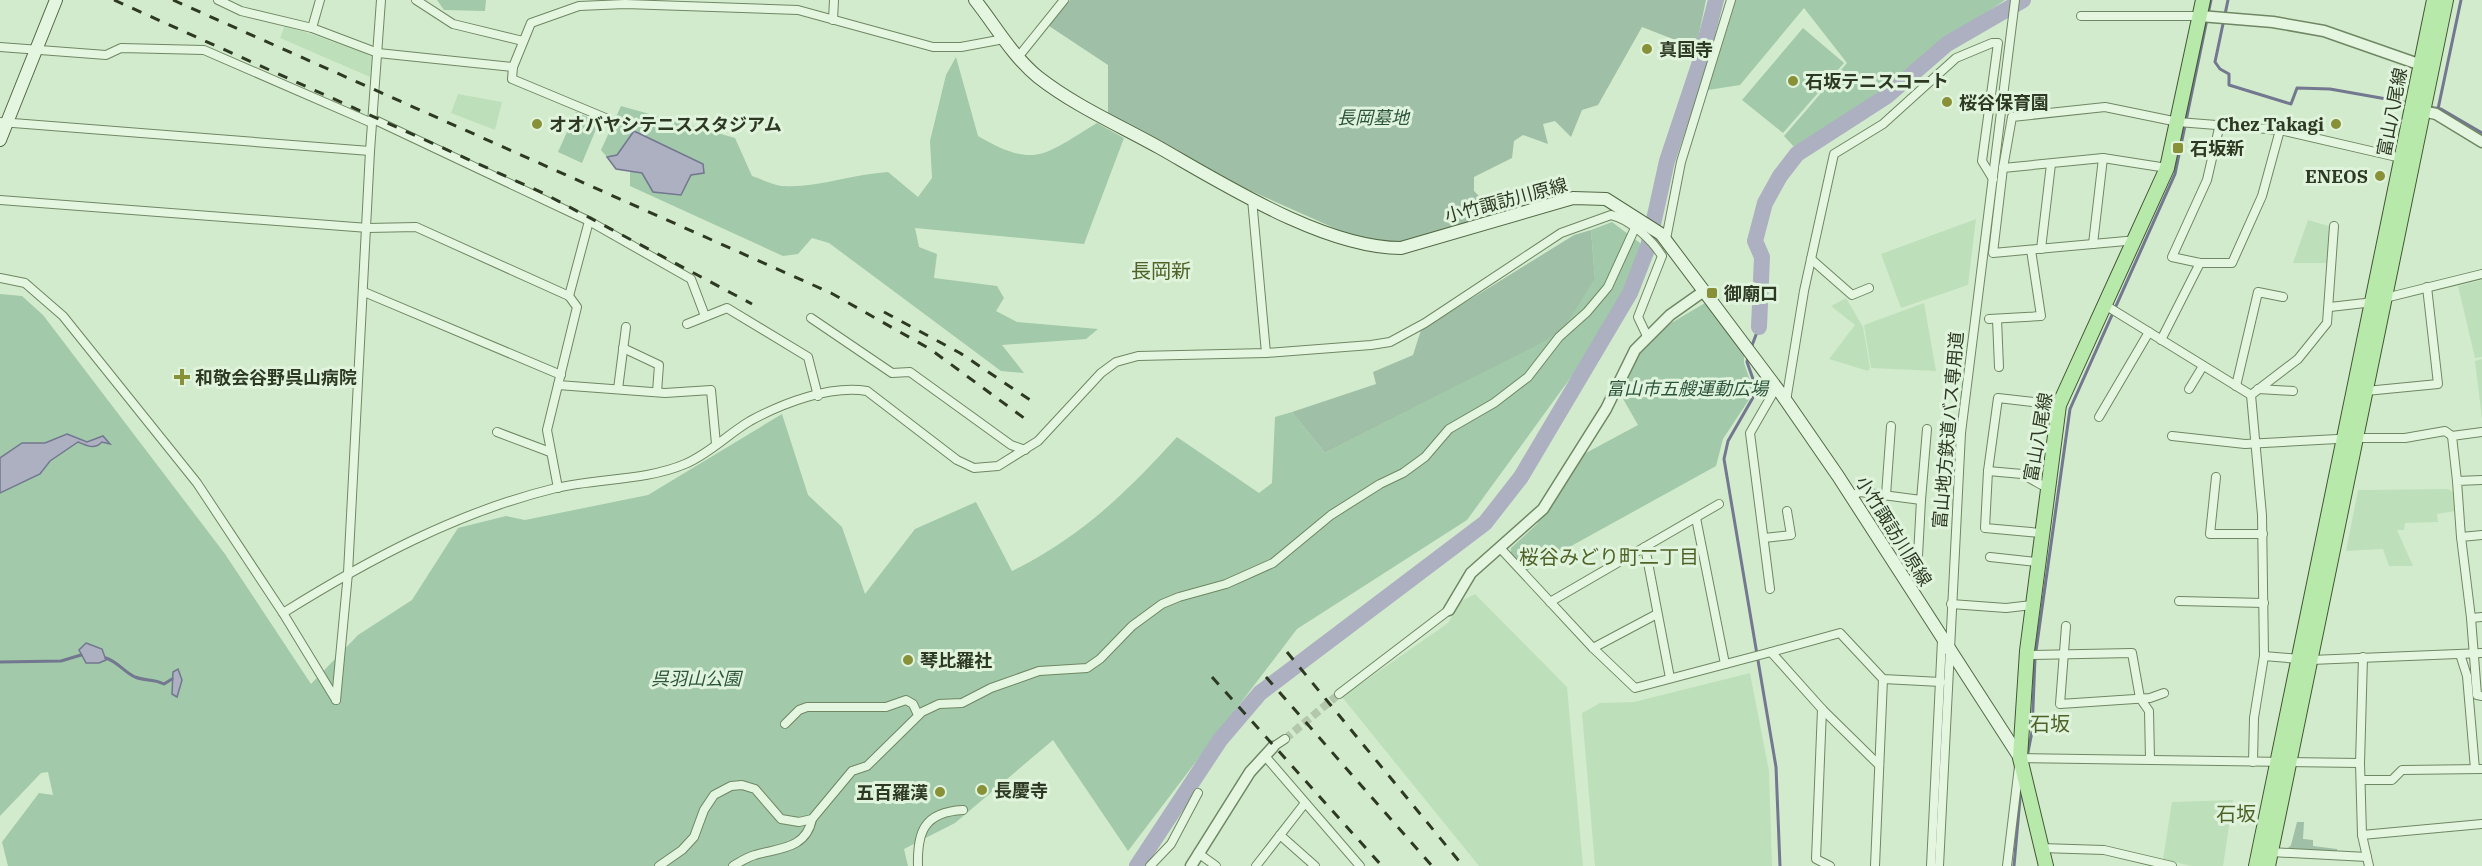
<svg xmlns="http://www.w3.org/2000/svg" width="2482" height="866" font-family="'IBM Plex Serif','Noto Sans JP',serif">
<rect width="100%" height="100%" fill="#d3ebcd"/>
<!-- farmland -->
<g fill="#bde0bb">
<path d="M285 25 365 53 372 57 370 77 280 38Z"/>
<path d="M458 94 502 102 495 130 451 113Z"/>
<path d="M1976 219 1968 285 1901 308 1881 254Z"/>
<path d="M2308 220 2332 227 2330 263H2293Z"/>
<path d="M2482 280V357L2475 358 2458 286Z"/>
<path d="M1846 298 1863 327 1870 368 1868 371 1829 359 1855 325 1831 306Z"/>
<path d="M1924 303 1936 371 1871 368 1864 325Z"/>
<path d="M2482 359V419L2475 361Z"/>
<path d="M2448 489 2453 492 2456 511 2437 514 2438 522 2405 523 2404 530H2397L2413 566H2389L2383 549 2346 551 2358 490Z"/>
<path d="M1475 594 1567 687 1583 866H1479L1342 697 1448 623 1461 601Z"/>
<path d="M1750 673 1769 771 1772 866H1595L1582 713 1600 703 1634 702Z"/>
<path d="M2233 800 2223 866H2191L2163 859 2172 802Z"/>
</g>
<!-- green -->
<g fill="#a1c9aa">
<path d="M437 0H486L485 11 444 10Z"/>
<path d="M1736 0H2005L1942 42 1891 88 1796 149 1784 136 1847 63 1804 8 1740 85 1708 90Z"/>
<path d="M1803 28 1844 63 1783 133 1742 100Z"/>
<path d="M956 57 978 136C1036 170 1045 154 1097 123L1124 138 1084 244 915 228 919 247 937 254 934 278 997 286 1004 298 996 311 1017 322 1098 329 1086 339 1002 345 1024 373 1001 371 829 243 812 238 798 254 783 256 630 186V170L643 173 670 149 635 131 617 155 607 157 601 150 621 106 735 138 752 176C762 179 774 186 784 186 817 188 853 174 888 172L918 197 932 178 930 141 946 75Z"/>
<path d="M576 112 599 122 582 163 558 152Z"/>
<path d="M1612 222 1644 246 1626 294 1587 355 1467 520 1297 629 1128 851 1053 740 955 823 904 849 908 866H8L2 842 39 793 53 795 48 772 41 773 0 816V294L22 296 43 315 225 554 311 684 358 635 412 600 458 528 506 516 525 520 648 495 782 414 808 495 842 527 865 594 915 529 976 502 1012 571C1080 538 1127 492 1177 437L1259 493 1272 483 1275 417 1292 412 1325 453 1540 343 1562 329 1595 279 1591 230Z"/>
<path d="M1705 303 1744 354V363L1752 386V395L1723 439 1716 466 1526 571 1510 556 1511 548 1537 524 1584 454 1638 425 1618 390 1635 358 1656 332Z"/>
</g>
<!-- cemetery -->
<g fill="#9fbfa6">
<path d="M1070 0H1706L1696 48 1642 27 1598 105 1582 110 1571 137 1555 121 1543 124 1548 144 1523 135 1514 141 1512 158 1474 177V191L1483 200 1472 222 1379 248 1240 186 1108 114V65L1049 26Z"/>
<path d="M1591 230 1595 279 1563 329 1543 342 1325 453 1292 412 1376 384 1373 372 1413 355 1421 330 1574 235Z"/>
<path d="M2297 822H2304L2303 839 2313 840V846L2337 849V855L2285 851 2291 845Z"/>
</g>
<!-- water -->
<g fill="#acb0c1" stroke="#73778f" stroke-width="1.5">
<path d="M634 131 703 164 704 173 691 175 681 195 653 192 642 173 616 169 607 157 617 155Z"/>
<path d="M67 434 87 442 103 436 110 444 102 442C94 450 88 446 78 442L50 461 40 474 0 493V458L22 443H45Z"/>
<path d="M86 643 102 649 106 660 99 663H86L79 650Z"/>
<path d="M178 669 182 680 177 697 172 694 173 672Z"/>
</g>
<g fill="none" stroke-linecap="round" stroke-linejoin="round">
<!-- stream -->
<g stroke="#73778f" stroke-width="3">
<path d="M2228 0 2215 62 2220 69 2229 74V85L2291 104 2297 88 2330 89 2409 103"/>
<path d="M2428 107 2441 109 2482 133"/>
<path d="M2438 109 2461 0"/>
<path d="M1751 348 1759 327"/>
<path d="M1748 357 1747 362 1753 379 1755 394 1728 441 1724 459 1776 767 1780 866"/>
<path d="M106 658C118 662 124 672 135 677 145 681 155 679 164 684L172 679"/>
<path d="M0 662 61 661 81 655"/>
<path d="M2027 757 2032 732 2035 658 2070 409 2175 174 2211 0"/>
<path d="M2014 866 2021 787"/>
</g>
<!-- river -->
<g stroke="#acb0c1" stroke-width="16">
<path d="M1759 327 1762 257 1755 241 1765 203 1780 176 1797 154 1887 96 1947 44 2023 0"/>
<path d="M1137 866 1220 740 1260 693 1485 523 1521 477 1630 293 1648 247 1667 161 1699 65 1716 0"/>
</g>
<!-- minor-tunnel -->
<path stroke="#b2c7ab" stroke-width="8" stroke-dasharray="8 4" stroke-linecap="butt" d="M1285 739 1339 694"/>
<!-- minor casing -->
<g stroke="#6f8762" stroke-width="10">
<g id="minor">
<path d="M218 0 241 11 312 28 378 53 513 67"/>
<path d="M416 0 453 24 523 41"/>
<path d="M2081 16H2200"/>
<path d="M833 20 834 0"/>
<path d="M312 28 320 0"/>
<path d="M0 47 106 55 121 48 204 50 372 123"/>
<path d="M1019 56 1064 0"/>
<path d="M373 119 589 221 569 296"/>
<path d="M608 119 512 79 513 67 531 23 579 6 625 4 798 10 933 47H961L1004 39"/>
<path d="M0 122 370 151"/>
<path d="M2220 124 2207 180 2172 257 2200 263H2232L2262 196 2280 130"/>
<path d="M2003 168 2103 158 2167 168"/>
<path d="M1252 199 1266 353"/>
<path d="M0 200 368 228 416 227 569 296 577 307 547 430 558 488"/>
<path d="M589 221 691 279 705 316"/>
<path d="M1666 239 1681 162 1731 0"/>
<path d="M2137 240 1993 253 2003 168 2012 117 2105 107 2178 122 2280 130 2401 158"/>
<path d="M2093 244 2103 158"/>
<path d="M2041 249 2051 164"/>
<path d="M1811 259 1852 295 1869 288"/>
<path d="M0 278 25 283 63 316 197 483 283 613 336 700"/>
<path d="M364 292 561 375"/>
<path d="M2105 305 2251 395"/>
<path d="M2330 307 2365 303 2482 274"/>
<path d="M811 318 892 373 910 372 1011 445 1025 450"/>
<path d="M1989 319 2041 316 2031 250"/>
<path d="M1997 319 1999 367"/>
<path d="M687 324 727 308 808 357 818 396"/>
<path d="M2161 340 2200 263"/>
<path d="M623 348 659 365 657 392"/>
<path d="M558 385 665 393 711 390 716 444"/>
<path d="M2236 386 2258 292 2283 297"/>
<path d="M618 389 626 327"/>
<path d="M2189 389 2203 366"/>
<path d="M2258 389 2293 391"/>
<path d="M2366 391 2438 384 2427 287"/>
<path d="M1786 401 1804 291 1834 154 1883 124 1956 58 1992 43H1998L1982 161 1993 179"/>
<path d="M2099 417 2149 332"/>
<path d="M497 432 550 452"/>
<path d="M2172 436 2245 444 2356 438H2405L2445 431 2452 436"/>
<path d="M1988 471 2022 474 2047 488"/>
<path d="M2216 477 2210 534H2263"/>
<path d="M2457 481 2452 436 2482 432"/>
<path d="M1886 495 1891 426"/>
<path d="M1850 496 1860 492 1921 500 1927 429"/>
<path d="M1696 518 1725 664"/>
<path d="M2041 533 1985 528 1988 471 1998 398 2059 405"/>
<path d="M2461 537 2457 481 2482 480"/>
<path d="M1764 538 1791 535 1787 511"/>
<path d="M1645 547 1670 678"/>
<path d="M1501 549 1593 648 1635 688 1771 652"/>
<path d="M1918 556 1921 500"/>
<path d="M1990 557 2037 562"/>
<path d="M1770 589 1750 433 1776 388"/>
<path d="M2179 601 2264 603"/>
<path d="M1550 602 1719 504"/>
<path d="M1951 604 2006 608 2032 605"/>
<path d="M283 613C368 560 457 512 556 488 598 478 645 481 685 464 709 454 728 434 750 421 783 403 830 385 867 391L957 460 974 468 998 466 1038 441 1101 373 1116 362 1138 356 1266 353 1371 345 1390 342 1425 323 1561 233 1611 215C1630 219 1652 240 1662 256L1638 317 1647 336"/>
<path d="M2482 617 2471 618 2477 695 2482 696"/>
<path d="M2471 618 2461 537 2482 535"/>
<path d="M2066 626 2060 704 2150 698 2164 693"/>
<path d="M1593 648 1657 614"/>
<path d="M2460 654 2467 676 2475 769"/>
<path d="M2026 655 2132 653 2140 698 2149 711 2150 759"/>
<path d="M2264 656 2262 515 2251 395 2298 359 2327 323 2334 226"/>
<path d="M2363 657 2360 763 2362 835 2369 866"/>
<path d="M1339 694 1449 610"/>
<path d="M336 700 348 573 370 151 381 0"/>
<path d="M1822 709 1816 859 1830 866"/>
<path d="M785 724 799 710 807 707H886L906 700 913 704 918 715"/>
<path d="M1273 747 1285 739"/>
<path d="M1265 756 1360 866"/>
<path d="M2253 762 2254 718 2264 656 2311 660 2482 653"/>
<path d="M1879 765 1822 709 1771 652 1840 633 1883 679 1941 682"/>
<path d="M2361 780H2392L2402 770 2482 769"/>
<path d="M1280 835 1315 866"/>
<path d="M2362 835 2482 824"/>
<path d="M2041 848 2104 850 2172 866"/>
<path d="M2271 852 2367 857"/>
<path d="M1198 853 1216 866"/>
<path d="M659 866 682 850 694 837 704 810 714 795 731 786 742 785 755 789 781 819 799 822 812 819 852 771 867 766 922 712 939 704 962 703 991 688 1039 671 1087 668 1100 659 1132 626 1162 604 1179 597 1226 584 1273 563 1331 515 1380 484 1403 473 1425 457 1449 429 1494 403 1528 377 1559 337 1587 312 1608 287 1635 228"/>
<path d="M733 866C740 862 747 857 755 855 777 848 806 850 812 819"/>
<path d="M918 866C917 832 924 812 963 810"/>
<path d="M1150 866 1171 844 1198 793"/>
<path d="M1256 866 1305 803"/>
<path d="M1875 866 1883 679"/>
<path d="M1931 866 1942 640"/>
<path d="M1939 866 1961 433 2015 0"/>
<path d="M2007 866 2020 758 2360 763"/>
</g>
</g>
<!-- tertiary casing -->
<g stroke="#6f8762" stroke-width="13">
<g id="tertiary">
<path d="M2200 16 2273 22 2324 31 2427 67"/>
<path d="M2418 110 2436 114 2482 142"/>
<path d="M1449 610 1471 573 1543 509 1606 409 1635 350 1670 315 1704 291"/>
<path d="M1191 866 1250 772 1273 747"/>
</g>
</g>
<!-- secondary casing -->
<g stroke="#536945" stroke-width="14">
<g id="secondary">
<path d="M975 0C995 25 1013 57 1038 77 1075 106 1119 125 1160 148 1225 185 1325 248 1401 248L1573 198 1606 199 1661 234 1782 395 1838 476 2020 758"/>
<path d="M0 140 56 0"/>
</g>
</g>
<!-- primary casing -->
<g stroke="#435635" stroke-width="16">
<g id="primary">
<path d="M2046 866 2020 758 2027 651 2059 405 2167 168 2203 0"/>
<path d="M2256 866 2434 0"/>
<path d="M2268 866 2446 0"/>
</g>
</g>
<!-- minor -->
<use href="#minor" stroke="#e4f6e0" stroke-width="8"/>
<!-- tertiary -->
<use href="#tertiary" stroke="#e4f6e0" stroke-width="10"/>
<!-- secondary -->
<use href="#secondary" stroke="#e4f6e0" stroke-width="12"/>
<!-- primary -->
<use href="#primary" stroke="#b7e9aa" stroke-width="14"/>
<!-- rail -->
<g stroke="#2d3923" stroke-width="3" stroke-dasharray="10 10" stroke-linecap="butt">
<path d="M114 0 543 193 752 304"/>
<path d="M173 0 831 293 930 349 1024 418"/>
<path d="M884 312 960 353 1036 404"/>
<path d="M1287 652 1463 866"/>
<path d="M1212 677 1382 866"/>
<path d="M1266 677 1432 866"/>
</g>
</g>
<!-- markers -->
<g fill="#889038" stroke="#e0f3dc" stroke-width="2">
<circle cx="1647" cy="49" r="6"/>
<circle cx="1793" cy="81" r="6"/>
<circle cx="1947" cy="102" r="6"/>
<circle cx="537" cy="124" r="6"/>
<circle cx="2336" cy="124" r="6"/>
<rect x="2172" y="142" width="12" height="12" rx="3"/>
<circle cx="2380" cy="176" r="6"/>
<rect x="1706" y="287" width="12" height="12" rx="3"/>
<path d="M179 368h6v6h6v6h-6v6h-6v-6h-6v-6h6z"/>
<circle cx="908" cy="660" r="6"/>
<circle cx="982" cy="790" r="6"/>
<circle cx="940" cy="792" r="6"/>
</g>
<g text-anchor="middle" dominant-baseline="central" stroke-width="6" stroke-linejoin="round" paint-order="stroke">
<!-- poi labels -->
<g font-size="18" font-weight="bold" fill="#2d3923" stroke="#e0f3dc" text-anchor="start">
<text x="1659" y="49">真国寺</text>
<text x="1805" y="81">石坂テニスコート</text>
<text x="1959" y="102">桜谷保育園</text>
<text x="549" y="124">オオバヤシテニススタジアム</text>
<text x="2324" y="124" text-anchor="end">Chez Takagi</text>
<text x="2190" y="148">石坂新</text>
<text x="2368" y="176" text-anchor="end">ENEOS</text>
<text x="1724" y="293">御廟口</text>
<text x="195" y="377">和敬会谷野呉山病院</text>
<text x="920" y="660">琴比羅社</text>
<text x="994" y="790">長慶寺</text>
<text x="928" y="792" text-anchor="end">五百羅漢</text>
</g>
<!-- street labels -->
<g font-size="18" fill="#2d3923" stroke="#e0f3dc">
<text transform="translate(2392 112) rotate(-79)">富山八尾線</text>
<text transform="translate(1506 200) rotate(-15)">小竹諏訪川原線</text>
<text transform="translate(1948 430) rotate(-85)">富山地方鉄道バス専用道</text>
<text transform="translate(2038 437) rotate(-80)">富山八尾線</text>
<text transform="translate(1894 531) rotate(58)">小竹諏訪川原線</text>
</g>
<!-- park labels -->
<g font-size="18" font-style="italic" fill="#2c543a" stroke="#e0f3dc">
<text x="1373" y="117">長岡墓地</text>
<text x="1687" y="388">富山市五艘運動広場</text>
<text x="696" y="678">呉羽山公園</text>
</g>
<!-- neighbourhood labels -->
<g font-size="20" fill="#4f6227" stroke="#e0f3dc">
<text x="1161" y="270">長岡新</text>
<text x="1609" y="556">桜谷みどり町二丁目</text>
<text x="2050" y="723">石坂</text>
<text x="2236" y="813">石坂</text>
</g>
</g>
</svg>
